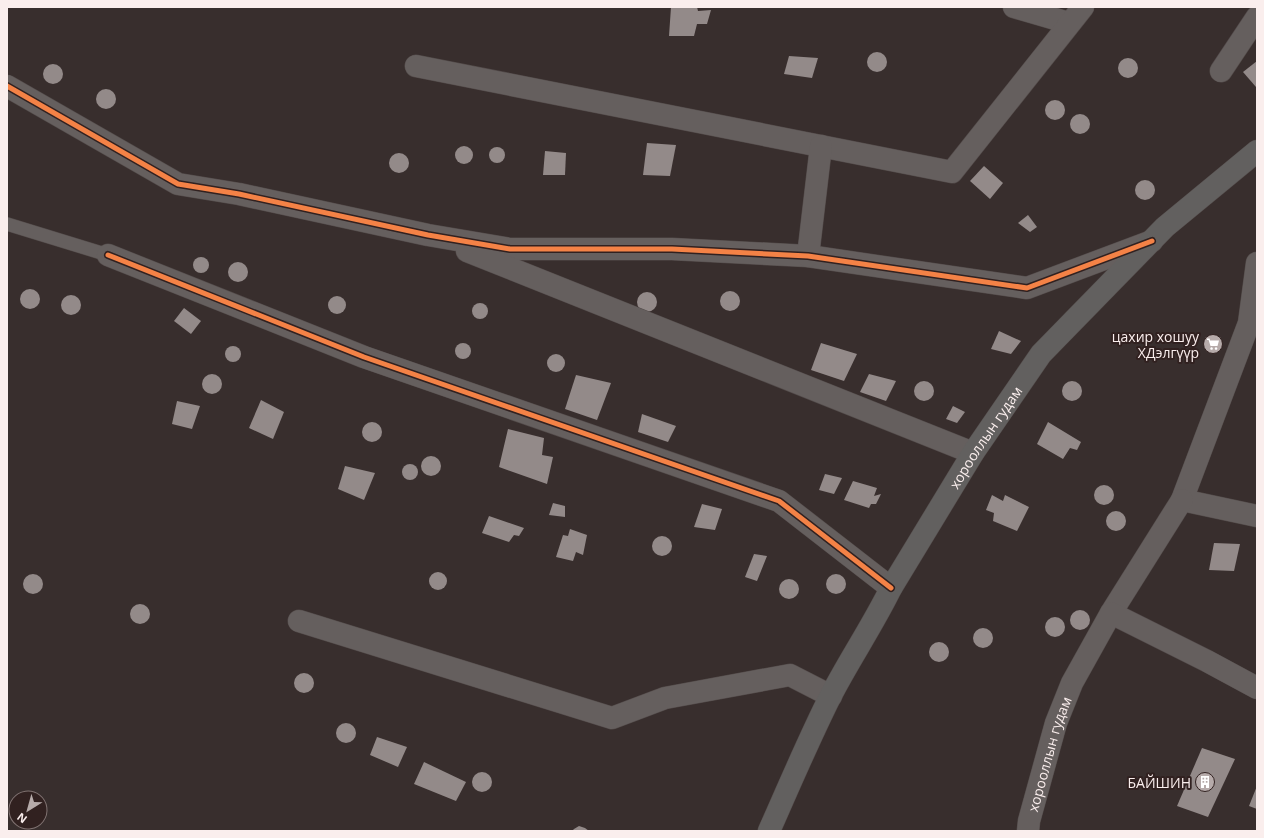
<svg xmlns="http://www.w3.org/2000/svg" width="1264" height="838" font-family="'Open Sans',sans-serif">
<rect width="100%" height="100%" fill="#382e2d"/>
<!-- building -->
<g fill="#938a89">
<path d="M671 7H697L698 11 711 10 707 24H697L694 36H669Z"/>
<circle cx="877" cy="62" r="10"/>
<path d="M789 56 818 58 812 78 784 74Z"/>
<circle cx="1128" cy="68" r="10"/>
<path d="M1257 61V85L1256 87 1243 72Z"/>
<circle cx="53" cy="74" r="10"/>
<circle cx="106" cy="99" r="10"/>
<circle cx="1055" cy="110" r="10"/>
<circle cx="1080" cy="124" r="10"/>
<path d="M647 143 676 145 670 176 643 175Z"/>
<circle cx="464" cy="155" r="9"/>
<circle cx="497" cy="155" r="8"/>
<path d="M545 151 566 153 565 175H543Z"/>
<circle cx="399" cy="163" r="10"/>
<path d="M984 166 1003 183 990 199 970 181Z"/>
<circle cx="1145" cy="190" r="10"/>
<path d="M1028 215 1037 227 1030 232 1018 223Z"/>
<circle cx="201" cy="265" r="8"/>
<circle cx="238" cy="272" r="10"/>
<circle cx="30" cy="299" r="10"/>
<circle cx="730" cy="301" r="10"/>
<circle cx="647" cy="302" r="10"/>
<circle cx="71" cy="305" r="10"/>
<circle cx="337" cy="305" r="9"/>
<circle cx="480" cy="311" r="8"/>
<path d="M184 308 201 321 191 334 174 321Z"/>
<path d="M999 331 1021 341 1011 354 991 349Z"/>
<circle cx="463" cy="351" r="8"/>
<path d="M821 343 857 354 844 381 811 370Z"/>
<circle cx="233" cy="354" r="8"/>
<circle cx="556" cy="363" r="9"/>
<path d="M869 374 896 381 886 401 860 392Z"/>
<circle cx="212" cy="384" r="10"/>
<path d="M576 375 611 383 597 420 565 409Z"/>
<circle cx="1072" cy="391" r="10"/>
<circle cx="924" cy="391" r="10"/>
<path d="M261 400 284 412 273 439 249 428Z"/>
<path d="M177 401 200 406 192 429 172 424Z"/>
<path d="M953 406 965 412 957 423 946 419Z"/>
<path d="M642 414 676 426 668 442 638 432Z"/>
<path d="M1048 422 1081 442 1077 450 1070 448 1063 459 1037 444Z"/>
<circle cx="372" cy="432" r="10"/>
<path d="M508 429 544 438 542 455 553 457 547 484 499 467Z"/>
<circle cx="431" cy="466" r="10"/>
<circle cx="410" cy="472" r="8"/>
<path d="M345 466 375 473 364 500 338 489Z"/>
<path d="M825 474 842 478 834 494 819 490Z"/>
<path d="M853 481 877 488 874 496 881 494 876 504H871L869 508 844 500Z"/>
<circle cx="1104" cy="495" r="10"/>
<path d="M992 495 1003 501 1005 495 1029 507 1017 531 993 521 994 513 986 510Z"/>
<path d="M553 503 565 506V517L549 515Z"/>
<path d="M702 504 722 509 715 530 694 527Z"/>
<circle cx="1116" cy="521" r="10"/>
<path d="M489 516 524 528 519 536 514 535 509 542 482 533Z"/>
<path d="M570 529 587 535 583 555 576 552 573 561 556 557 563 535 568 536Z"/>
<circle cx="662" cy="546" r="10"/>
<path d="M1214 543 1240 544 1234 571 1209 570Z"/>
<path d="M754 554 767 556 757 581 745 577Z"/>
<circle cx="438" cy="581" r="9"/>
<circle cx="33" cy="584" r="10"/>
<circle cx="836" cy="584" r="10"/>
<circle cx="789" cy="589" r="10"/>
<circle cx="140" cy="614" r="10"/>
<circle cx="1080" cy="620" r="10"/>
<circle cx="1055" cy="627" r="10"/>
<circle cx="983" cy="638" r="10"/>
<circle cx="939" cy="652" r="10"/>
<circle cx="304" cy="683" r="10"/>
<circle cx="346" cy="733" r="10"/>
<path d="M377 737 407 747 398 767 370 755Z"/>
<path d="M1202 748 1235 759 1208 817 1177 806Z"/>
<path d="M424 762 466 782 456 801 414 784Z"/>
<circle cx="482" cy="782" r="10"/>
<path d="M1257 786V809L1249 806Z"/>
<path d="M579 826 585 828 589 831H572L574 829Z"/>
</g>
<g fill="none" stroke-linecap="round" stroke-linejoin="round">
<!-- service casing -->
<g stroke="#534b4a" stroke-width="14">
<path id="service" d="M7 224 108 255"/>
</g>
<!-- minor casing -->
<g stroke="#534b4a" stroke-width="23">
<g id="minor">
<path d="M1014 7 1069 23"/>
<path d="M416 66 952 172 1083 7"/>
<path d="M1221 71 1257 17"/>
<path d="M7 86 178 184 239 194 428 235 510 249H672L808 256 1027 288 1152 241"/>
<path d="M467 251 973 453"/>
<path d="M108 255 364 357 779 501 891 588"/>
<path d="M808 256 821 146"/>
<path d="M1257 263 1249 323 1182 500 1257 516"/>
<path d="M1111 613 1182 500"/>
<path d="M299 621 612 718 665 698 790 675 831 696"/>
<path id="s1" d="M1028 831 1029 821 1056 723 1072 683 1111 613 1207 661 1257 688"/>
</g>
</g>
<!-- secondary casing -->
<g stroke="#534b4a" stroke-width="23">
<g id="secondary">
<path id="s2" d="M769 831C789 786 808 741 830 697 849 660 873 625 891 588L973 453 1041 354 1165 227 1257 151"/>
</g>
</g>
<!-- service -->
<use href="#service" stroke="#655f5e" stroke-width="13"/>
<!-- minor -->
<use href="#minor" stroke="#655f5e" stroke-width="22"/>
<!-- secondary -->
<use href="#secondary" stroke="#62605f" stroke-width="22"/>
<!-- cycleway casing -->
<g stroke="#312120" stroke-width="8">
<g id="cycleway">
<path d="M7 86 178 184 239 194 428 235 510 249H672L808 256 1027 288 1152 241"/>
<path d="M108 255 364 357 779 501 891 588"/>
</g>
</g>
<!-- cycleway -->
<use href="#cycleway" stroke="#f48246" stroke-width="5"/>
</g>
<!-- icons -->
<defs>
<g id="supermarket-disc" transform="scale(1)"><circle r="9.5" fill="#b6abaa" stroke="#312120"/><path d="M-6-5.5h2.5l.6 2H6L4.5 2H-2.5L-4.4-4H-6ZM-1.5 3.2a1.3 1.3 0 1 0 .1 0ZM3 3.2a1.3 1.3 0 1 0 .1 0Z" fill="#fff"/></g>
<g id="building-disc" transform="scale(1)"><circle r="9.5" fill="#b6abaa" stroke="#312120"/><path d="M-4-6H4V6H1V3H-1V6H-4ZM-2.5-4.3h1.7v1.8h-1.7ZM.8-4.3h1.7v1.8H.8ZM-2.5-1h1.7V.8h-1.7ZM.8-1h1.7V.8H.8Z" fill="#fff"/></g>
</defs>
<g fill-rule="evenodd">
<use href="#supermarket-disc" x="1213" y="344"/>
<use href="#building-disc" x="1205" y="782"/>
</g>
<g text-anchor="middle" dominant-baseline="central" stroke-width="4" stroke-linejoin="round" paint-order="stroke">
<!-- poi labels -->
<g font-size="14" fill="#faeeed" stroke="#312120" text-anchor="end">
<text x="1199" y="336">цахир хошуу<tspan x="1199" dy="16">ХДэлгүүр</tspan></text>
<text x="1191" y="782">БАЙШИН</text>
</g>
<!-- street labels -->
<g font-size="14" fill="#faeeed" stroke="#312120">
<text stroke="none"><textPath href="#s2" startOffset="450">хорооллын гудам</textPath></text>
<text stroke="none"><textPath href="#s1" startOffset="80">хорооллын гудам</textPath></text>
</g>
</g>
<!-- border -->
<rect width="1264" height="838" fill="none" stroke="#faeeed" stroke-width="16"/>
<!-- north arrow -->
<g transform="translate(28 810) rotate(217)"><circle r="19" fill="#312120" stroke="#817372"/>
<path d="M0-3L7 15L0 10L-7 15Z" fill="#b6abaa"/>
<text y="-6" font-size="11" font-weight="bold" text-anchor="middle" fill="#faeeed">N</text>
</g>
</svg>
